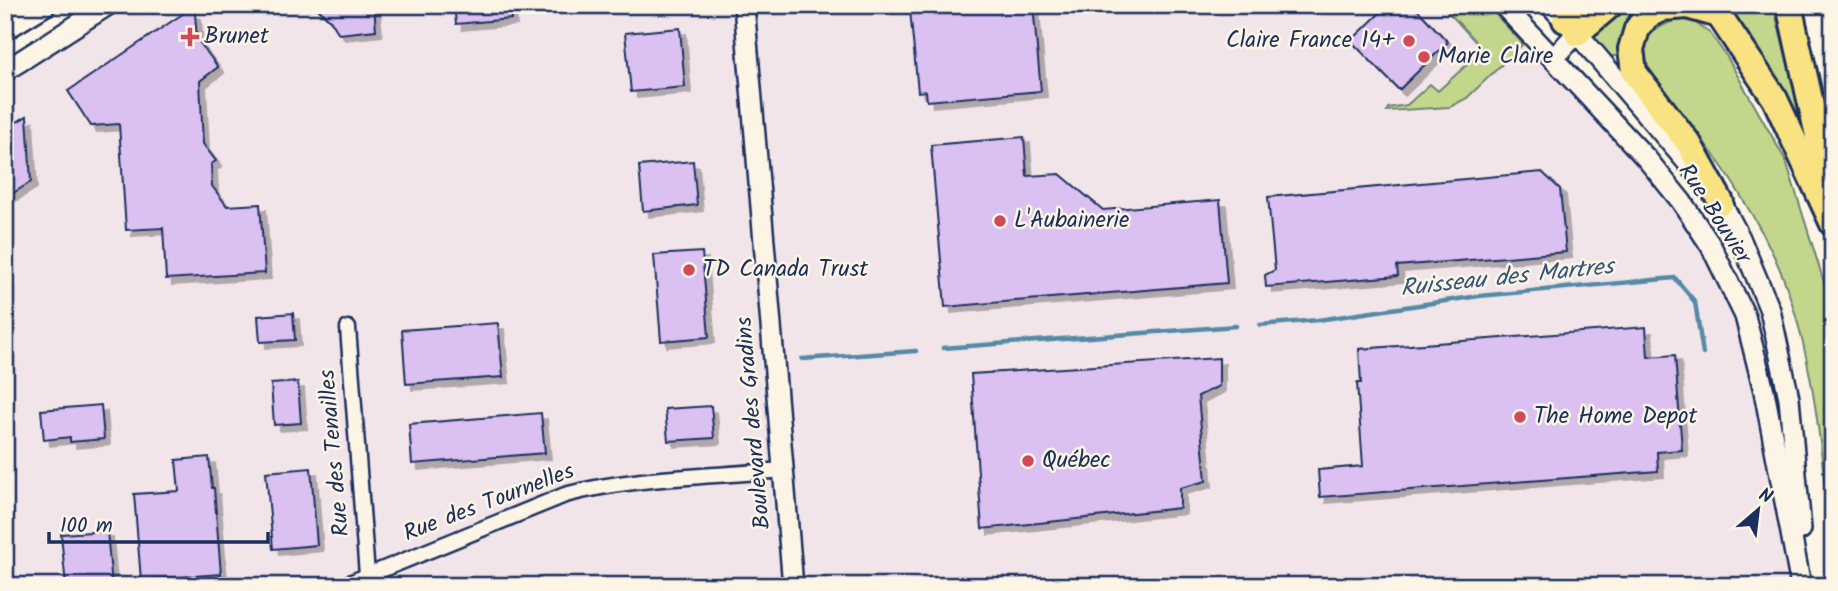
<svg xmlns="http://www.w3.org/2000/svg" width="1838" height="591" font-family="Kalam,sans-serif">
<defs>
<filter id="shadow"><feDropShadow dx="6" dy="6" stdDeviation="0" flood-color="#0004"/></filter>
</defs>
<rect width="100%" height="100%" fill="#fcf5e5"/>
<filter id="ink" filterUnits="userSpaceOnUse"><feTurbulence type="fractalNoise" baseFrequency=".0143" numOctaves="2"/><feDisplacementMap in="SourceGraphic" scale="14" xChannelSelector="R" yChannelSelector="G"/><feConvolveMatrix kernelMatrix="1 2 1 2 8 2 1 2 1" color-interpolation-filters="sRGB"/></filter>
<g filter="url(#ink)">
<!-- built -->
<path fill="#f2e5e9" d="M108 5H1503L1646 158 1729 281 1801 586H5V71Z"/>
<!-- green -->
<g fill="#c2d68c" stroke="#6e8275" stroke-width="2">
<path d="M1442 5H1487L1523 44 1467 98 1450 107 1387 111 1388 108 1407 105 1430 84 1438 91 1483 50Z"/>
<path d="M1621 5H1645L1619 53 1617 56H1610L1589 35Z"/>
<path d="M1726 5H1773L1801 113 1796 117C1775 78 1756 38 1726 5Z"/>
<path d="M1679 19 1694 22 1710 33 1727 57 1786 161 1833 311V572C1824 479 1818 376 1787 288 1776 256 1760 227 1742 198 1731 179 1717 159 1703 141 1688 122 1649 89 1642 67 1633 41 1659 25 1679 19Z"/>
</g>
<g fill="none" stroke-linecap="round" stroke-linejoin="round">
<!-- stream -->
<g stroke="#548aa7" stroke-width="4.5">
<path d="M1260 325 1318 320 1479 296 1675 278 1695 302 1703 354"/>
<path d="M943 348 1236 326"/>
<path d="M802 359 916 351"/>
</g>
</g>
<!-- building -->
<g fill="#dac1f1" stroke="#1b2f5e" stroke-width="2" filter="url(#shadow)">
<path d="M314 5H374L376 30 339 34 331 21Z"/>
<path d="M454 5H510L511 19 456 24Z"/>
<path d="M919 5H1033L1041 91 927 101 926 91 918 92 910 10 919 9Z"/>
<path d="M1388 5H1413L1448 42 1399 90 1351 41Z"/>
<path d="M187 11 195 13 197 39 218 67 200 81 203 144 216 161 211 164 212 186 227 206 260 204 265 273 166 279 163 228 126 230 119 124 91 126 68 91Z"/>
<path d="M680 28 685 87 631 92 625 33Z"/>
<path d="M27 116 31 182 5 198V129Z"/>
<path d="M1024 137 1027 176 1060 174 1103 210 1220 200 1227 283 945 307 931 145Z"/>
<path d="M693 161 697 205 643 211 639 166Z"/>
<path d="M1542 172 1560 189 1566 252 1397 266 1398 276 1266 287 1265 275 1275 270 1268 197Z"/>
<path d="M702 252 709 337 661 341 654 255Z"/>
<path d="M293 313 295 340 260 342 258 316Z"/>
<path d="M498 323 503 377 406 384 402 330Z"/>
<path d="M1646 327 1648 357 1675 355 1682 450 1657 452 1658 471 1320 497 1318 470 1363 466 1357 383H1361L1359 349Z"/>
<path d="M1219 358V386L1198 396 1206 481 1180 488V508L982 529 971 374Z"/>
<path d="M298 382 301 423 274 425 271 384Z"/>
<path d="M101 405 104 439 70 442V437L44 440 41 410Z"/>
<path d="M711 406 714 438 668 441 665 409Z"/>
<path d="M541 413 545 453 412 464 409 424Z"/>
<path d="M209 457 212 488H214L221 574 141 580 134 494 179 491 176 460Z"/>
<path d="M311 468 317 545 273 549 266 472Z"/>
<path d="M107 531 112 586H66L61 534Z"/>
</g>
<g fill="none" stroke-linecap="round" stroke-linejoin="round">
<!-- street casing -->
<g stroke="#1b2f5e" stroke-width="19">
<g id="street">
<path d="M348 328 367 575"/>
<path d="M342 586 565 495C636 476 710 477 782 470"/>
</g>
</g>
<!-- secondary casing -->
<g stroke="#1b2f5e" stroke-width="24">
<g id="secondary">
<path d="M744 5 793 586"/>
<path d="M1503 5 1646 158 1681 201 1711 246 1745 316 1764 391 1801 586"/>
<path d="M1550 5 1577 33 1721 202 1740 238 1770 310 1789 398 1801 529"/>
<path d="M5 30 46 5"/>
<path d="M1554 58 1577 33"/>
<path d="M5 71 108 5"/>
</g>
</g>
<!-- highway casing -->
<g stroke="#1b2f5e" stroke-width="30">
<g id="highway">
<path d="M1708 5 1719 15 1775 99 1833 224"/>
<path d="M1789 5 1832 199"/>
<path d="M1719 15 1687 6 1663 8 1647 16 1637 29 1631 49 1634 72 1689 144 1721 202"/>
<path d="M1565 20 1575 5"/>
<path d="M1577 33 1610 5"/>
</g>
</g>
<!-- street -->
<use href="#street" stroke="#fcf5e5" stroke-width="14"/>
<!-- secondary -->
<use href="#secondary" stroke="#fcf5e5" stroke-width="19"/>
<!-- highway -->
<use href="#highway" stroke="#f8e281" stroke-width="24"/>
</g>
</g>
<!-- markers -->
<g fill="#d1495b" stroke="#fcf5e5" stroke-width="2.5">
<path d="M186.5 26.5h7v7h7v7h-7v7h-7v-7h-7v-7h7z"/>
<circle cx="1409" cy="41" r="7"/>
<circle cx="1424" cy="57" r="7"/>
<circle cx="1000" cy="221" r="7"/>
<circle cx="689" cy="270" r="7"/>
<circle cx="1520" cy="417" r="7"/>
<circle cx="1028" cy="461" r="7"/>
</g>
<g text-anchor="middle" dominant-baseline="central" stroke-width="5" stroke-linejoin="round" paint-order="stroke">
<!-- poi labels -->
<g font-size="23" fill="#1b2f5e" stroke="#fcf5e5" text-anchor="start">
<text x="204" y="37">Brunet</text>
<text x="1395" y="41" text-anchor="end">Claire France 14+</text>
<text x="1438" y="57">Marie Claire</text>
<text x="1014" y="221">L'Aubainerie</text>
<text x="703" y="270">TD Canada Trust</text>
<text x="1534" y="417">The Home Depot</text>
<text x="1042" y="461">Québec</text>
</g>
<!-- street labels -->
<g font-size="23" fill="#1b2f5e" stroke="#fcf5e5">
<text transform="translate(1714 214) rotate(57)">Rue Bouvier</text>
<text transform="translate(754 423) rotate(-95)">Boulevard des Gradins</text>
<text transform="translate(335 453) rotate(-95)">Rue des Tenailles</text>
<text transform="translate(489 503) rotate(-21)">Rue des Tournelles</text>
</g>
<!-- water labels -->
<g font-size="24" font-style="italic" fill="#33557c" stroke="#fcf5e5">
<text transform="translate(1507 278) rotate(-6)">Ruisseau des Martres</text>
</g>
</g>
<!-- margin -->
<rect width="1838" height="591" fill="none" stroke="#fcf5e5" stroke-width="28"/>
<rect x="14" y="14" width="1810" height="563" fill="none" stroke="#1b2f5e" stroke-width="2.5" filter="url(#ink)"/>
<!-- north arrow -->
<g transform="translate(1758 510) rotate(28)" stroke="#fcf5e5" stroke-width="5" paint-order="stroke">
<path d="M0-5L12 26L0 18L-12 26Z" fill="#1b2f5e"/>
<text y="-10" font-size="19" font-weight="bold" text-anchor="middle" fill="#1b2f5e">N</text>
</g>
<!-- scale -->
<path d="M49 532v10h219v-10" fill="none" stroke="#1b2f5e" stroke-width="3.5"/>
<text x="60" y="532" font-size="21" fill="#1b2f5e" stroke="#fcf5e5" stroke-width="5" paint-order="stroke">100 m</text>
</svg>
